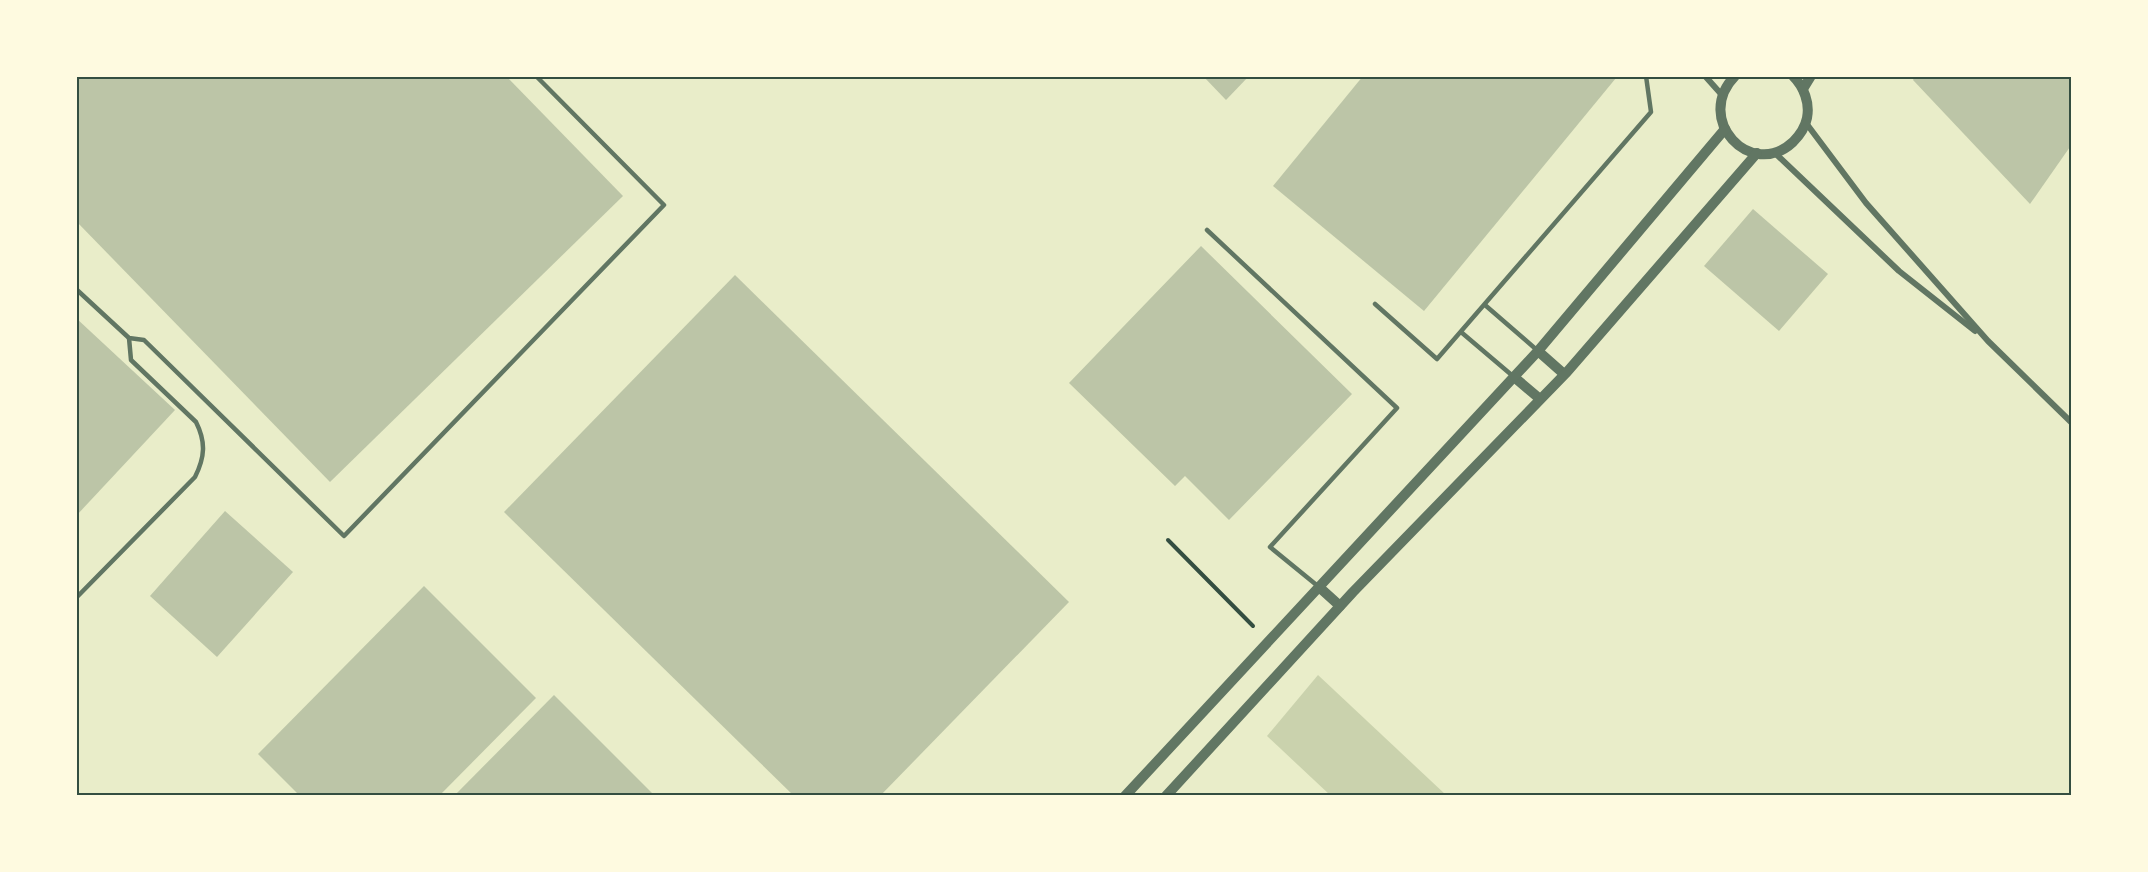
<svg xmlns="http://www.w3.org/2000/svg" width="2148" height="872" font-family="'Sofia Sans Condensed',sans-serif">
<rect width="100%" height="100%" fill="#e9edc9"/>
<!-- green -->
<path fill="#cad2ad" d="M1318 675 1446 795H1330L1267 736Z"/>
<!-- building -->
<g fill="#bcc5a7">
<path d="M76 76H506L623 196 330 482 76 221Z"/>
<path d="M1203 76H1249L1226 100Z"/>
<path d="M1363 76H1613L1616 78 1424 311 1273 186Z"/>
<path d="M1915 76H2072V144L2030 204 1913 80Z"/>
<path d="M1753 209 1828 274 1779 331 1704 266Z"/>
<path d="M1201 246 1352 394 1229 520 1185 476 1175 486 1069 383Z"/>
<path d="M735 275 1069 602 880 796H794L504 512Z"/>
<path d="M76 318 175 410 76 516Z"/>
<path d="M225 511 293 572 217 657 150 596Z"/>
<path d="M424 586 536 698 439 796H300L258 754Z"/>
<path d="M554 695 655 796H454Z"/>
</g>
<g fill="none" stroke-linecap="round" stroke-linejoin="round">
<!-- path -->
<path stroke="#344e41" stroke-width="4" d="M1168 540 1253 626"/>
<!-- service -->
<g stroke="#617663" stroke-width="4.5">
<path d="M1207 230 1397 408 1270 547 1319 587"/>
<path d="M76 289 129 338 144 340 344 536 664 205 536 76"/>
<path d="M1375 304 1437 359 1651 112 1646 76"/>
<path d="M1485 305 1538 351"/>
<path d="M1461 332 1514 377"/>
<path d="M76 598 195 477C205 457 206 442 196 422L131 360 129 338"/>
</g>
<!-- minor -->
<g stroke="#617663" stroke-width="6">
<path d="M1705 76 1722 95"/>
<path d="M1806 123 1866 203 1988 341 2072 423"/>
<path d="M1775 153 1899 271 1975 331"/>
</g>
<!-- tertiary -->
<g stroke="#617663" stroke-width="10">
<path d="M1735 76C1693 119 1751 181 1793 142 1800 135 1805 128 1807 118 1810 103 1804 87 1793 76"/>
<path d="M1803 89 1811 76"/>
<path d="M1538 351 1564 374"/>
<path d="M1514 377 1540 399"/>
<path d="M1319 587 1340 606"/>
<path d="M1125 796 1538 351 1725 129"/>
<path d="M1166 796 1353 592 1567 372 1757 153"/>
</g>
</g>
<!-- border -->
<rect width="2148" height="872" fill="none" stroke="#fefae0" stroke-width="156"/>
<rect x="78" y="78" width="1992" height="716" fill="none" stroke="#344e41" stroke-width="2"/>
</svg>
